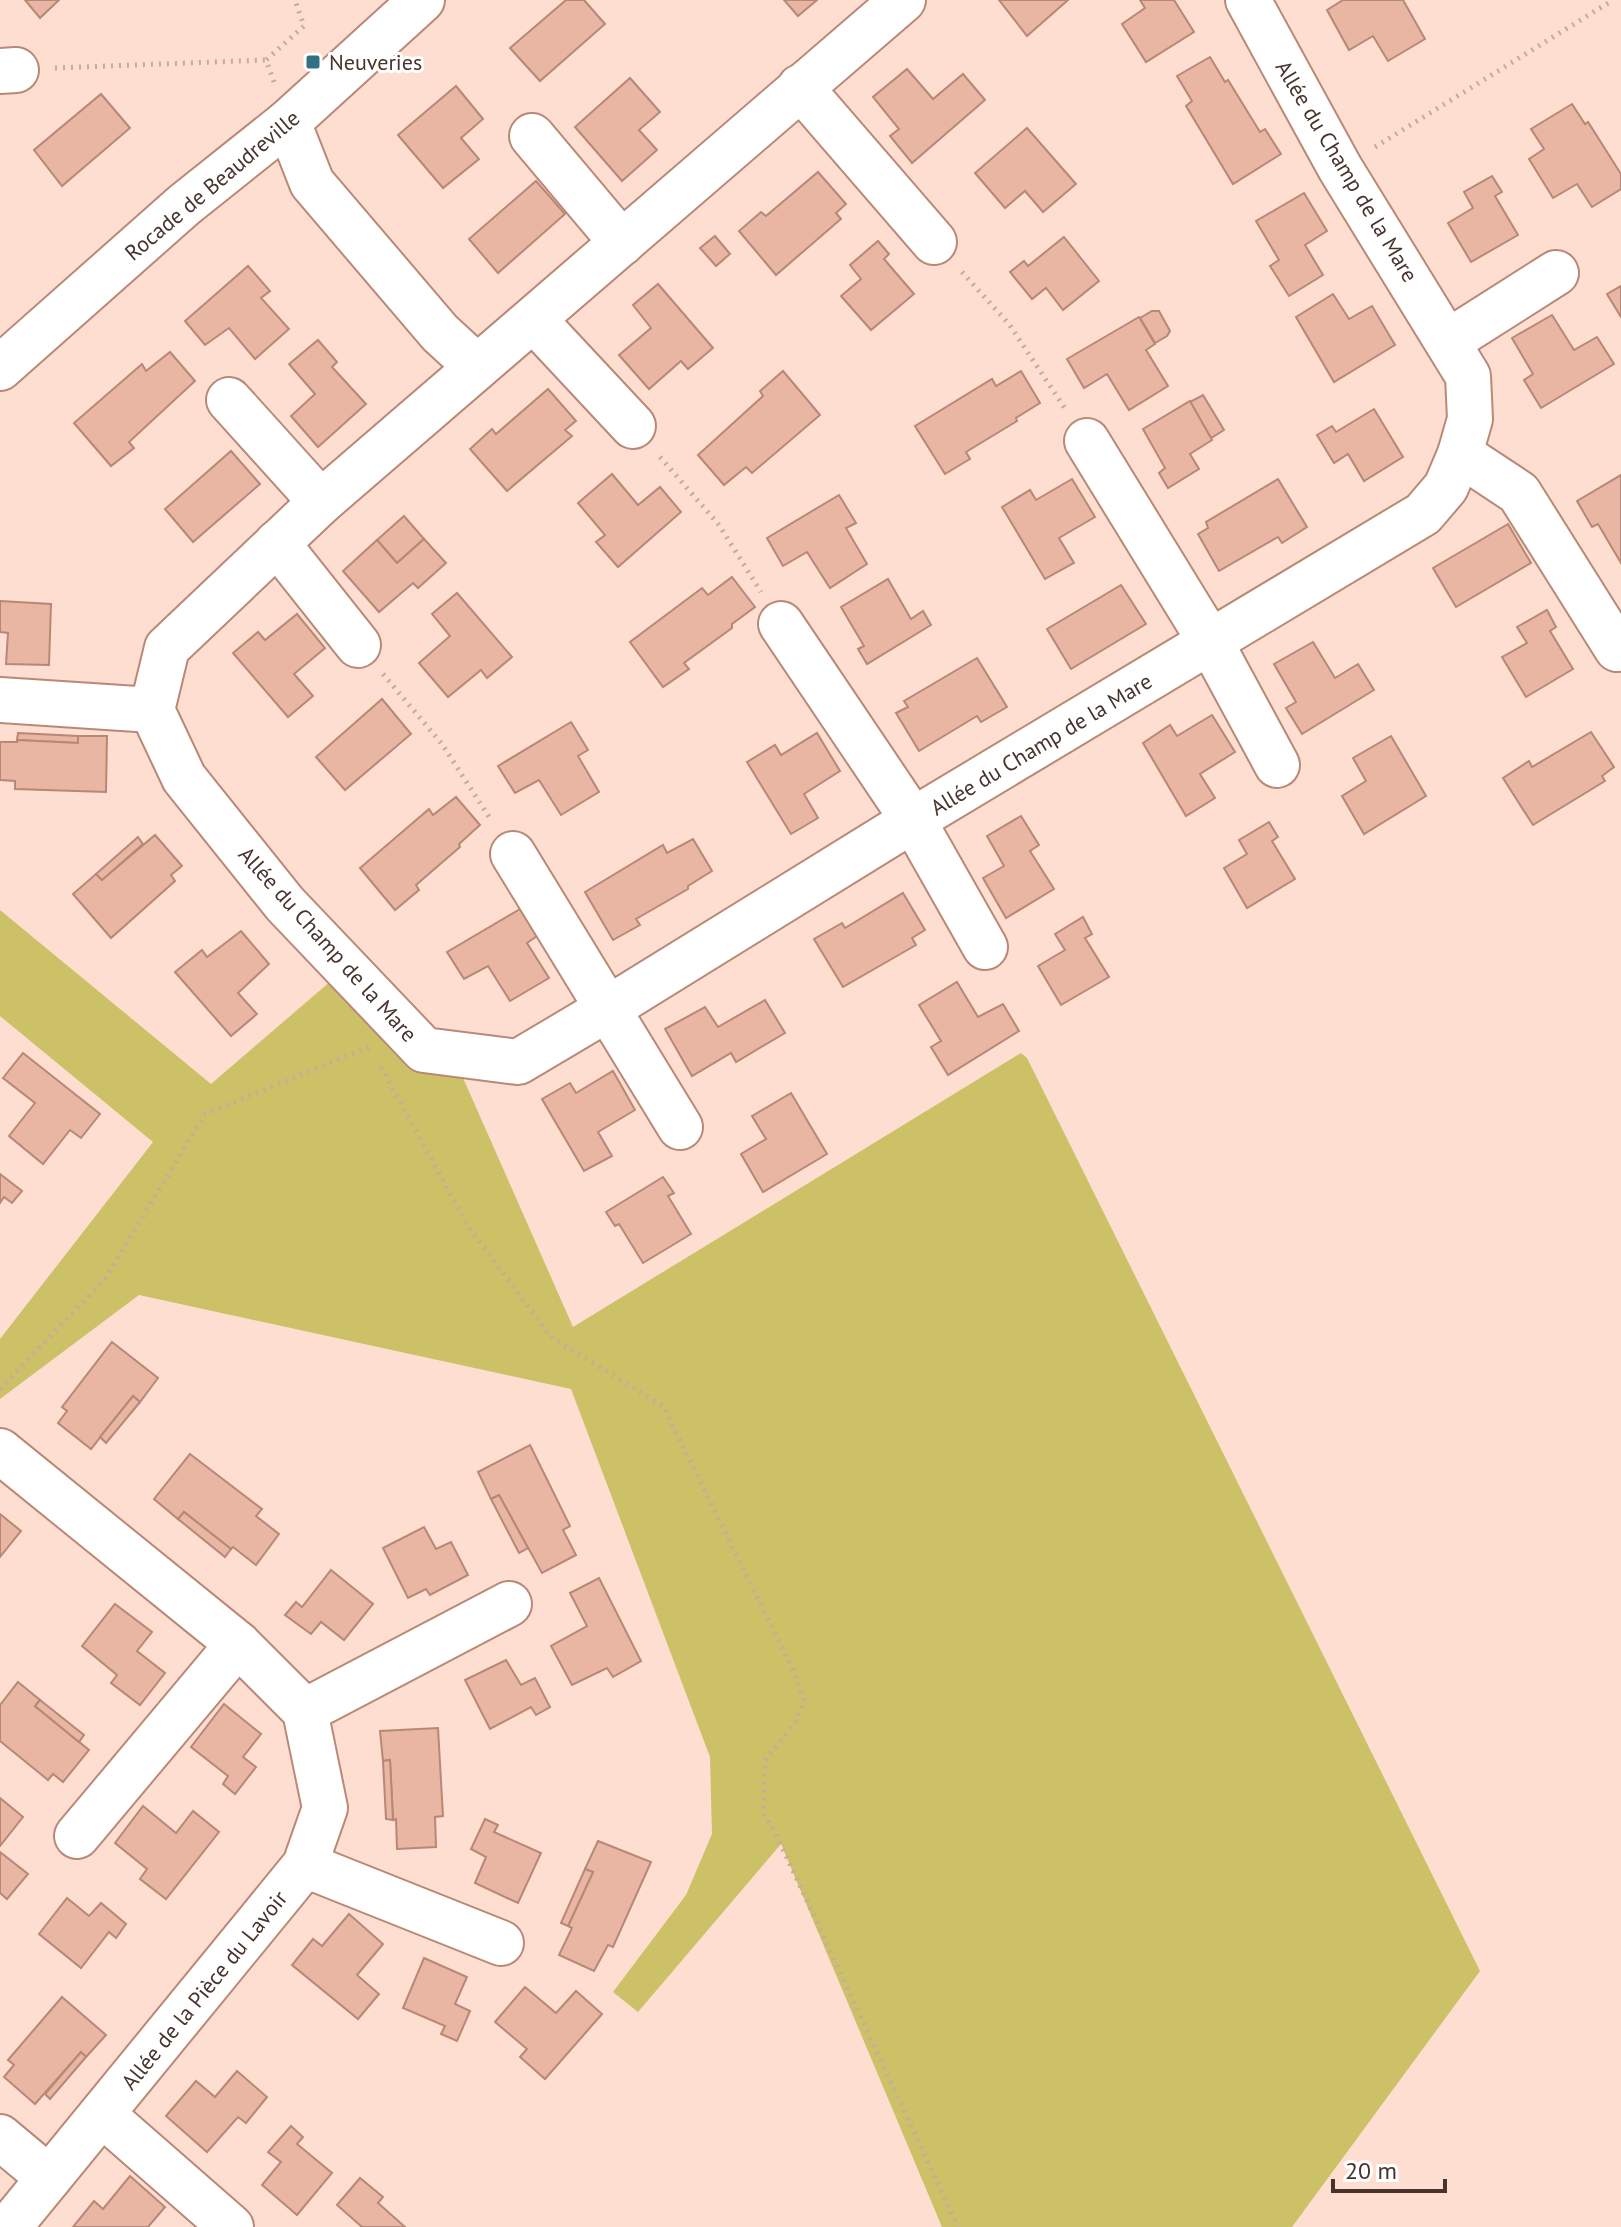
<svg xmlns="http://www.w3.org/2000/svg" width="1621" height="2227" font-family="'PT Sans',sans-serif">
<rect width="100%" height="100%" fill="#fdded1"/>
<!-- grass -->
<path fill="#ccc167" d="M0 910 211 1084 346 968 452 1053 573 1327 1021 1053 1027 1058 1480 1971 1292 2227H942L781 1844 638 2012 613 1992 686 1895 712 1834 710 1757 571 1389 139 1295 0 1399V1339L153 1142 0 1016Z"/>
<!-- building -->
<g fill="#e8b6a2" stroke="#b78875" stroke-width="2">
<path d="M25 0H59L40 18Z"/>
<path d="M566 0H584L605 24 540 81 510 48Z"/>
<path d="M784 0H817L798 16Z"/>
<path d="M999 0H1068L1027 36Z"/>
<path d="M1140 0H1174L1194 32 1146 62 1122 24 1145 8Z"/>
<path d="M1343 0H1403L1425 39 1388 61 1373 36 1349 50 1327 10Z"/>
<path d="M1210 57 1225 82 1228 80 1260 132 1265 129 1281 154 1233 184 1186 106 1192 101 1177 76Z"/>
<path d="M907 69 933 99 963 74 985 100 912 163 890 136 899 129 873 97Z"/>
<path d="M630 78 660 112 639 130 657 150 622 181 575 127Z"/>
<path d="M456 86 483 119 461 138 479 159 443 188 398 135Z"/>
<path d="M101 94 130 128 62 186 34 150Z"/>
<path d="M1572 104 1585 124 1588 122 1621 174V189L1592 207 1577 184 1553 198 1529 159 1544 149 1531 129Z"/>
<path d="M1027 128 1076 184 1043 212 1025 191 1005 208 975 173Z"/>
<path d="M818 172 846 204 836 213 841 219 776 275 739 231 761 212 766 216Z"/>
<path d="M1492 176 1502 192 1495 196 1518 235 1471 262 1448 223 1473 208 1464 192Z"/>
<path d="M536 181 565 214 498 273 469 239Z"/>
<path d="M1304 193 1327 231 1305 245 1323 275 1289 296 1270 266 1279 260 1256 221Z"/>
<path d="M715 236 730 254 716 266 700 248Z"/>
<path d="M1064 237 1099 281 1063 310 1046 288 1032 299 1010 272 1024 261 1028 266Z"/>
<path d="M878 241 889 254 884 259 914 294 871 330 841 296 861 279 850 265Z"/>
<path d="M248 266 270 291 261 298 289 329 255 359 229 328 205 345 185 321Z"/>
<path d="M658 284 713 348 688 369 681 361 649 389 619 355 651 328 633 305Z"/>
<path d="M1621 286V317L1607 294Z"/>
<path d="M1333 294 1349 319 1372 306 1395 345 1334 382 1296 317Z"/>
<path d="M1152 311H1159L1170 331 1167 336 1155 343 1140 318Z"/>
<path d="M1552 315 1574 350 1597 337 1614 364 1541 408 1524 380 1533 374 1512 338Z"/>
<path d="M1139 317 1155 344 1146 350 1168 386 1129 410 1107 374 1084 388 1067 359Z"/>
<path d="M318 340 337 362 332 367 366 404 318 447 291 416 315 394 289 364Z"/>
<path d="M170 352 195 381 129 442 134 448 111 466 74 423 142 364 146 371Z"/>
<path d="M783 371 820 415 752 473 746 467 724 485 698 455 763 396 760 391Z"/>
<path d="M1021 371 1040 403 1016 418 1017 421 966 452 970 459 945 474 915 426 992 379 996 386Z"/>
<path d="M548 389 576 421 565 430 572 436 507 491 470 449 492 429 496 434Z"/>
<path d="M1203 395 1224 430 1211 438 1190 402Z"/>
<path d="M1190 401 1212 440 1190 454 1199 469 1168 488 1159 473 1165 468 1143 429Z"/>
<path d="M1374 409 1403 457 1364 481 1348 454 1334 463 1317 435 1332 426 1336 432Z"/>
<path d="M231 451 260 484 193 542 165 509Z"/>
<path d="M612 474 638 505 660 487 681 512 618 567 596 542 605 535 578 503Z"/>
<path d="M1621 475V563L1598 524 1592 527 1577 501Z"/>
<path d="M1072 479 1095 517 1059 538 1074 563 1045 579 1002 507 1030 490 1036 500Z"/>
<path d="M1278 479 1307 527 1282 543 1278 537 1219 571 1198 534 1208 528 1206 522Z"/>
<path d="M839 495 856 523 846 528 867 564 830 588 807 552 783 566 767 538Z"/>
<path d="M404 516 424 539 397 563 377 540Z"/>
<path d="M1508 524 1531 563 1456 607 1433 568Z"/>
<path d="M424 539 446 563 418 588 413 583 379 612 343 571 377 540 397 563Z"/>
<path d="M732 577 755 607 732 624V628L684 663 689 669 663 687 630 642 702 588 708 595Z"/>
<path d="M888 579 911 619 923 611 931 625 867 664 858 649 864 646 841 607Z"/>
<path d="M1121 585 1146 624 1071 669 1047 629Z"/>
<path d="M457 593 512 657 487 678 481 670 448 697 419 663 450 636 432 614Z"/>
<path d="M0 601 51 604 49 665 6 664 8 633 0 632Z"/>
<path d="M1547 610 1556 627 1550 631 1573 669 1526 697 1502 657 1527 643 1517 627Z"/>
<path d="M297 614 325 648 294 674 313 696 288 717 233 653 258 632 265 640Z"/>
<path d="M1313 642 1335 678 1358 664 1374 690 1302 734 1286 708 1296 702 1274 664Z"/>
<path d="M977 658 1007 707 981 722 977 716 919 751 896 713 908 707 904 701Z"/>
<path d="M382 699 411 734 345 790 316 757Z"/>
<path d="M1212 715 1235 752 1200 774 1215 798 1186 816 1143 743 1170 725 1177 736Z"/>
<path d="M571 722 588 750 578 756 599 792 561 815 539 780 515 793 498 766Z"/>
<path d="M1591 732 1614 767 1602 776 1605 781 1533 825 1503 778 1529 761 1532 767Z"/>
<path d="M18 733 78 736V743L17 740Z"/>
<path d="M817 733 840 771 804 794 818 818 791 834 747 762 775 745 781 755Z"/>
<path d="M78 736H107L106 792 15 789V781L0 780V742H17V740L78 743Z"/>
<path d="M1391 736 1426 796 1364 834 1342 796 1366 781 1353 758Z"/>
<path d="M456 797 480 825 459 844 460 847 416 885 419 890 395 910 360 868 429 809 433 815Z"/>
<path d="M1021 816 1039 845 1030 851 1054 889 1006 918 983 878 1004 866 987 836Z"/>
<path d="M1269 822 1278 837 1272 841 1295 879 1247 908 1224 868 1247 854 1239 840Z"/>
<path d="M155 835 182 866 171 875 175 881 111 938 73 894 96 874 102 880Z"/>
<path d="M138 837 143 844 102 880 96 874Z"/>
<path d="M693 839 712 871 688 886V889L636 919 640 925 613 940 585 892 663 845 667 853Z"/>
<path d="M903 893 925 930 912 938 916 945 843 987 814 939 842 923 845 928Z"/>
<path d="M520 909 537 936 527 943 549 978 510 1001 488 966 464 979 447 952Z"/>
<path d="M1083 917 1092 934 1085 938 1109 977 1061 1005 1038 966 1065 950 1055 934Z"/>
<path d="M241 931 269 964 238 993 257 1014 231 1036 175 972 202 950 207 957Z"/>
<path d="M957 982 978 1017 1003 1004 1019 1031 948 1075 931 1047 941 1041 919 1005Z"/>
<path d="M765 1000 785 1033 736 1062 731 1053 692 1076 665 1029 705 1007 718 1027Z"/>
<path d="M23 1053 100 1114 81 1138 70 1130 43 1164 9 1136 35 1103 3 1078Z"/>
<path d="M613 1071 635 1110 598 1132 612 1156 584 1171 542 1099 570 1083 576 1093Z"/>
<path d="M791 1093 827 1154 763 1192 741 1154 766 1139 752 1116Z"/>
<path d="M0 1174 22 1191 12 1203 4 1197 0 1203Z"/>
<path d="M663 1177 674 1193 668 1196 691 1234 643 1263 619 1224 615 1226 606 1212Z"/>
<path d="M112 1342 158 1378 140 1402 133 1396 91 1449 58 1423 67 1411 62 1407Z"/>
<path d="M133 1396 140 1402 106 1443 100 1437Z"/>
<path d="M530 1445 570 1526 563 1530 576 1555 542 1573 499 1495 491 1499 478 1472Z"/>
<path d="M190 1454 262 1509 256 1516 279 1534 256 1565 233 1547 231 1549 184 1512 178 1519 154 1499Z"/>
<path d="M499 1495 528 1548 519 1553 491 1499Z"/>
<path d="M184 1512 231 1549 225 1557 178 1519Z"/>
<path d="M0 1514 21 1531 0 1557Z"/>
<path d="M424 1527 436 1549 451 1542 468 1575 430 1595 426 1589 408 1598 383 1548Z"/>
<path d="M331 1570 373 1604 344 1640 321 1622 311 1634 285 1615 296 1602 302 1607Z"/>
<path d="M599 1578 641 1661 613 1677 607 1668 572 1685 551 1646 587 1626 570 1593Z"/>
<path d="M115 1604 152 1632 137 1651 165 1673 140 1705 111 1683 117 1675 82 1646Z"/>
<path d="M506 1660 521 1685 535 1678 550 1707 536 1715 531 1707 490 1729 465 1680Z"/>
<path d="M18 1682 40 1700 35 1706 89 1750 63 1782 53 1774 48 1780 0 1741V1705Z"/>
<path d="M40 1700 84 1735 79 1742 35 1706Z"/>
<path d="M224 1704 261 1734 243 1757 256 1767 235 1794 223 1784 228 1776 191 1747Z"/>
<path d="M438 1728 443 1816 435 1817 436 1847 397 1849 396 1819 393 1820 390 1760 383 1761 380 1731Z"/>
<path d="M390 1760 393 1820 386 1819 383 1761Z"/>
<path d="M0 1798 23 1817 0 1846Z"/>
<path d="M143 1806 176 1833 193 1811 219 1832 166 1899 140 1879 147 1869 115 1843Z"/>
<path d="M485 1819 498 1825 494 1832 541 1853 518 1903 475 1883 486 1857 471 1849Z"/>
<path d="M598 1841 651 1862 613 1947 608 1945 594 1971 559 1955 572 1928 568 1926 593 1872 585 1869Z"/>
<path d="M0 1852 28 1874 7 1899 0 1893Z"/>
<path d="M585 1869 593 1872 568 1926 561 1923Z"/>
<path d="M67 1898 89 1916 101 1903 126 1924 116 1938 109 1932 81 1968 39 1934Z"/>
<path d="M349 1914 383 1944 357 1975 379 1994 358 2019 292 1965 313 1939 322 1946Z"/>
<path d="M424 1958 467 1977 455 2004 470 2011 457 2041 441 2034 445 2026 403 2008Z"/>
<path d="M525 1987 556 2013 576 1991 602 2014 545 2079 520 2057 527 2049 495 2022Z"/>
<path d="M62 1997 106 2035 86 2057 81 2052 35 2104 4 2077 14 2065 8 2060Z"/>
<path d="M81 2052 86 2057 50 2099 45 2094Z"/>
<path d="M237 2071 267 2097 246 2123 238 2117 207 2152 166 2116 196 2081 215 2097Z"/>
<path d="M291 2126 303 2137 297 2144 332 2173 297 2215 262 2185 281 2162 268 2152Z"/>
<path d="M130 2176 165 2207 148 2227H73L94 2201 103 2209Z"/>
<path d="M360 2178 383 2197 378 2203 405 2227H362L337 2205Z"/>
</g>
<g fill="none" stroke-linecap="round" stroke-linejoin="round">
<!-- minor casing -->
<g stroke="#b98976" stroke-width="48">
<g id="minor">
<path d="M903 0 321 502 167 648 152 710 184 778 285 904 424 1050 518 1062 609 1008 913 820 1423 514 1446 487 1460 454 1470 419 1468 376 1340 168 1248 0"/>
<path d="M0 71 16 70"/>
<path d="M800 87 934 242"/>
<path d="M288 122 312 183 440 333 477 367"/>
<path d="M532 136 622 243"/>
<path d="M534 320 633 426"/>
<path d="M1449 341 1556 273"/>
<path d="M229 400 321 502"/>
<path d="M1087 441 1211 643 1277 765"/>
<path d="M1460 454 1519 493 1617 649"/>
<path d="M277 543 358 645"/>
<path d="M781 624 913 820 985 947"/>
<path d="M0 700 152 710"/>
<path d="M513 854 680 1127"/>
<path d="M0 1451 238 1644 305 1711 325 1808 305 1865 9 2227"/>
<path d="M305 1711 509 1604"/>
<path d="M77 1836 238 1644"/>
<path d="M305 1865 501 1943"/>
<path d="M103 2115 231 2227"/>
<path d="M0 2137 49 2178"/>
</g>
</g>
<!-- tertiary casing -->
<g stroke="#b98976" stroke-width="48">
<path id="tertiary" d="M0 368 184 205 288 122 422 0"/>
</g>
<!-- path -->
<g stroke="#c6aa9f" stroke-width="5" stroke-dasharray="2 6" stroke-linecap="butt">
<path d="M55 68 266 60"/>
<path d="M274 82 266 60 304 26 295 0"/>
<path d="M1375 147 1613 0"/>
<path d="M962 272 1009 324 1066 410"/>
<path d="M660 457 719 525 761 592"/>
<path d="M383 674 442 744 491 820"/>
<path d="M381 1067 468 1226 551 1337 663 1406 794 1672 804 1700 796 1721 765 1761 763 1813 776 1834 958 2227"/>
<path d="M0 1389 105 1279 205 1114 369 1047"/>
</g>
<!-- minor -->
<use href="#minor" stroke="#fff" stroke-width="44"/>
<!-- tertiary -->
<use href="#tertiary" stroke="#fff" stroke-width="44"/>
</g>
<!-- markers -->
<rect fill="#317085" stroke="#fff" stroke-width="3" x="305" y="54" width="16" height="16" rx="4"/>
<g text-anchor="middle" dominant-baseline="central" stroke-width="6" stroke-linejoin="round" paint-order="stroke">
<!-- poi labels -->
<g font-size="22" fill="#47332b" stroke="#fff" text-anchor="start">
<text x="329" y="62">Neuveries</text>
</g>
<!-- street labels -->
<g font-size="22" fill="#47332b" stroke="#fff">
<text transform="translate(1347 171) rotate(59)">Allée du Champ de la Mare</text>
<text transform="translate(212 185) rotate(-40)">Rocade de Beaudreville</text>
<text transform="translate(1041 744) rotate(-31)">Allée du Champ de la Mare</text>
<text transform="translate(328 944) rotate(48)">Allée du Champ de la Mare</text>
<text transform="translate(204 1990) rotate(-51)">Allée de la Pièce du Lavoir</text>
</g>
</g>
<!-- scale -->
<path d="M1333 2179v12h112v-12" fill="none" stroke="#47332b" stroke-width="4"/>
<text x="1345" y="2179" font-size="24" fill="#47332b" stroke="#ffffff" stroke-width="6" paint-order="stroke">20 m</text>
</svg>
